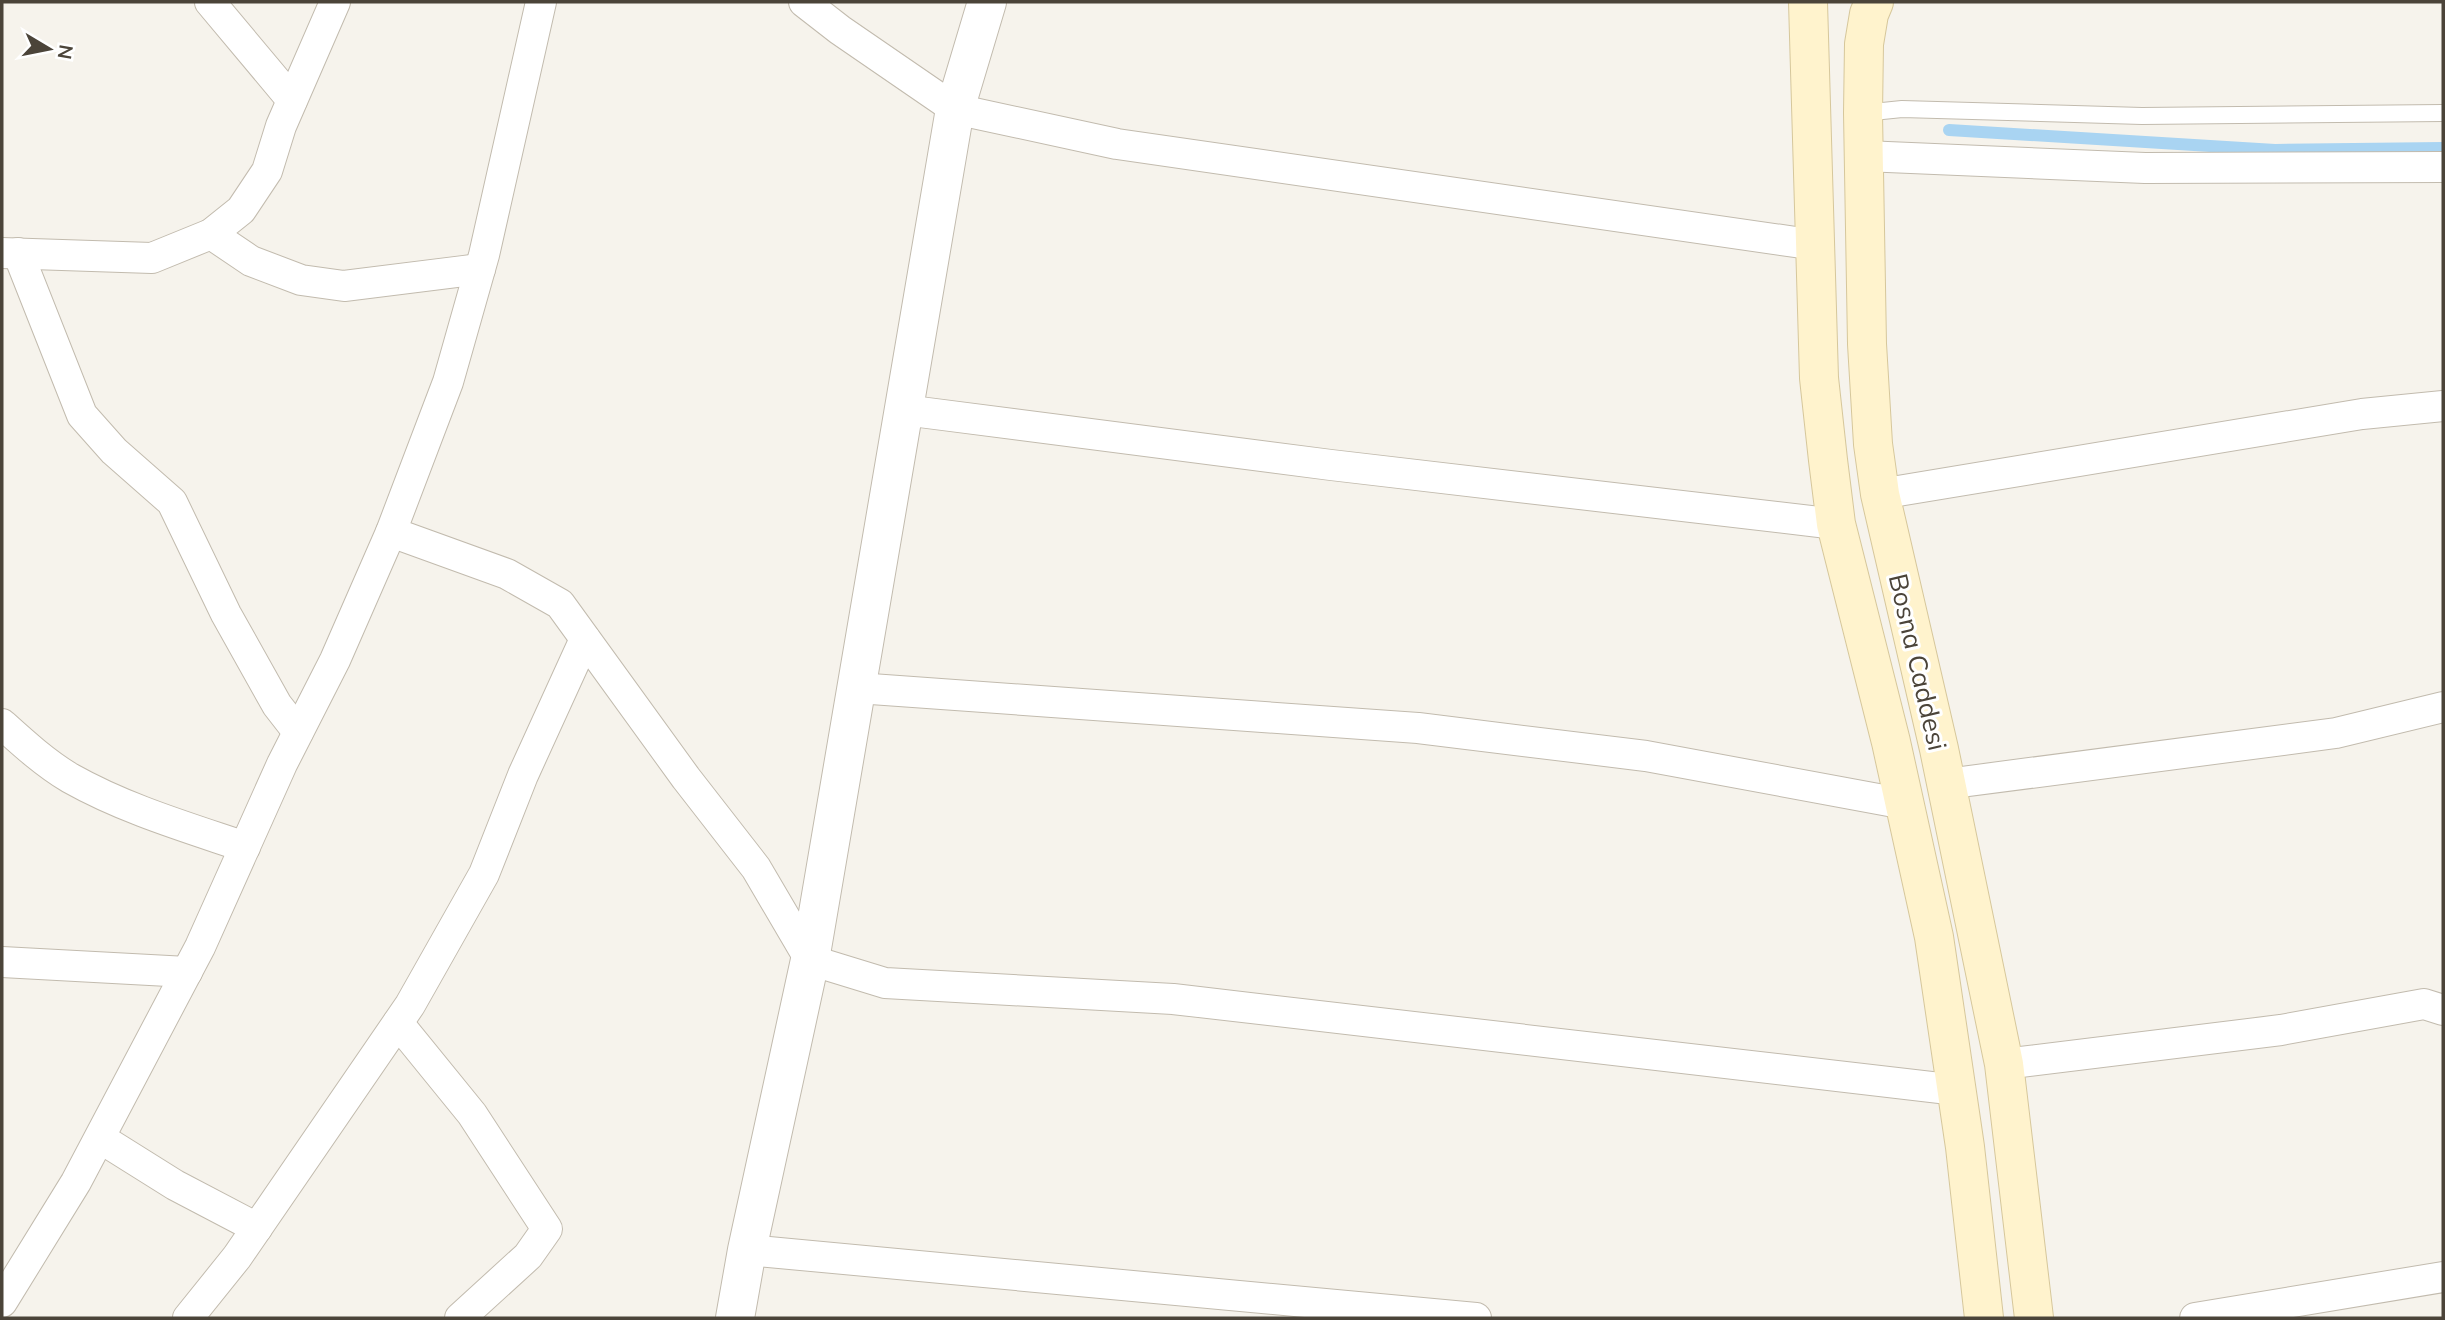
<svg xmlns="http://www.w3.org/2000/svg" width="2445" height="1320" font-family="Mulish,sans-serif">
<rect width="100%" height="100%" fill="#f6f3ec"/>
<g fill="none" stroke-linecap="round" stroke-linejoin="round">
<!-- stream -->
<path stroke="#a9d4f2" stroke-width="12" d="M1949 130 2275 150 2443 148"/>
<!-- service casing -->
<g stroke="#c2bbae" stroke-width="18">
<path id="service" d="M1863 113 1902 109 2142 116 2443 113"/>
</g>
<!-- minor casing -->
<g stroke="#c2bbae" stroke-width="32">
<g id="minor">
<path d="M210 2 292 100"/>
<path d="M804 2 840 30 955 109 1117 144 1816 245"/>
<path d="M1864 156 2145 168 2443 167"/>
<path d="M211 234 251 261 301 280 344 286 480 269"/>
<path d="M2 253 152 258 211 234 241 210 267 171 281 126 335 2"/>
<path d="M18 253 82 415 114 451 172 502 226 614 277 705 298 732"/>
<path d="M904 410 1331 465 1836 524"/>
<path d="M1880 494 2362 414 2443 406"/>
<path d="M391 532 507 574 560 604 686 778 756 868 810 960 885 983 1173 999 1957 1090"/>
<path d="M857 688 1418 728 1646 756 1905 804"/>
<path d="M2 724C23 743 45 763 70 778 125 809 186 827 245 847"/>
<path d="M1946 784 2336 733 2443 707"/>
<path d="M2 962 187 972"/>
<path d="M398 1023 472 1114 547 1229 528 1256 460 1318"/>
<path d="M2004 1064 2281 1030 2424 1004 2443 1010"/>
<path d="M100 1138 175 1185 257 1228"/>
<path d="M747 1250 1476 1318"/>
<path d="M2 1302 76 1182 200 947 282 764 335 660 391 532 448 382 484 255 541 2"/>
<path d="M188 1318 237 1257 410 1005 484 874 523 775 585 639"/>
<path d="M2195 1318 2443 1277"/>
</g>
</g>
<!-- tertiary casing -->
<g stroke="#c2bbae" stroke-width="40">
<path id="tertiary" d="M735 1318 747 1250 810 960 955 109 987 2"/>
</g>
<!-- secondary casing -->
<g stroke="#d6c79b" stroke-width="40">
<g id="secondary">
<path d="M1808 2 1819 378 1828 460 1836 524 1891 742 1934 937 1965 1147 1984 1318"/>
<path d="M1874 2 1869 14 1864 44 1863 113 1867 344 1873 444 1880 494 1939 749 2004 1064 2034 1318"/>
</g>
</g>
<!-- service -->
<use href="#service" stroke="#fff" stroke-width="16"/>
<!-- minor -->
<use href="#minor" stroke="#fff" stroke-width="30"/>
<!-- tertiary -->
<use href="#tertiary" stroke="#fff" stroke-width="38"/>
<!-- secondary -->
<use href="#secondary" stroke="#fff3cd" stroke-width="38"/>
</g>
<g text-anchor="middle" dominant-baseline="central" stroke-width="6" stroke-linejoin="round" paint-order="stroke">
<!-- street labels -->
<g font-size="26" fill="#4b4439" stroke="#fff">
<text transform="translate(1918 662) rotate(77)">Bosna Caddesi</text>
</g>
</g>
<!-- border -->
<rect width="2445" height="1320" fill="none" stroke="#4b4439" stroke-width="7"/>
<!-- north arrow -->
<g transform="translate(49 49) rotate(100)" stroke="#ffffff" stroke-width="5" paint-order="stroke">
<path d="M0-5L12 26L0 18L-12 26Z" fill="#4b4439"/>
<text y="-10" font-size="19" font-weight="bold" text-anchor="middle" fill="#4b4439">N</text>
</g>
</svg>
